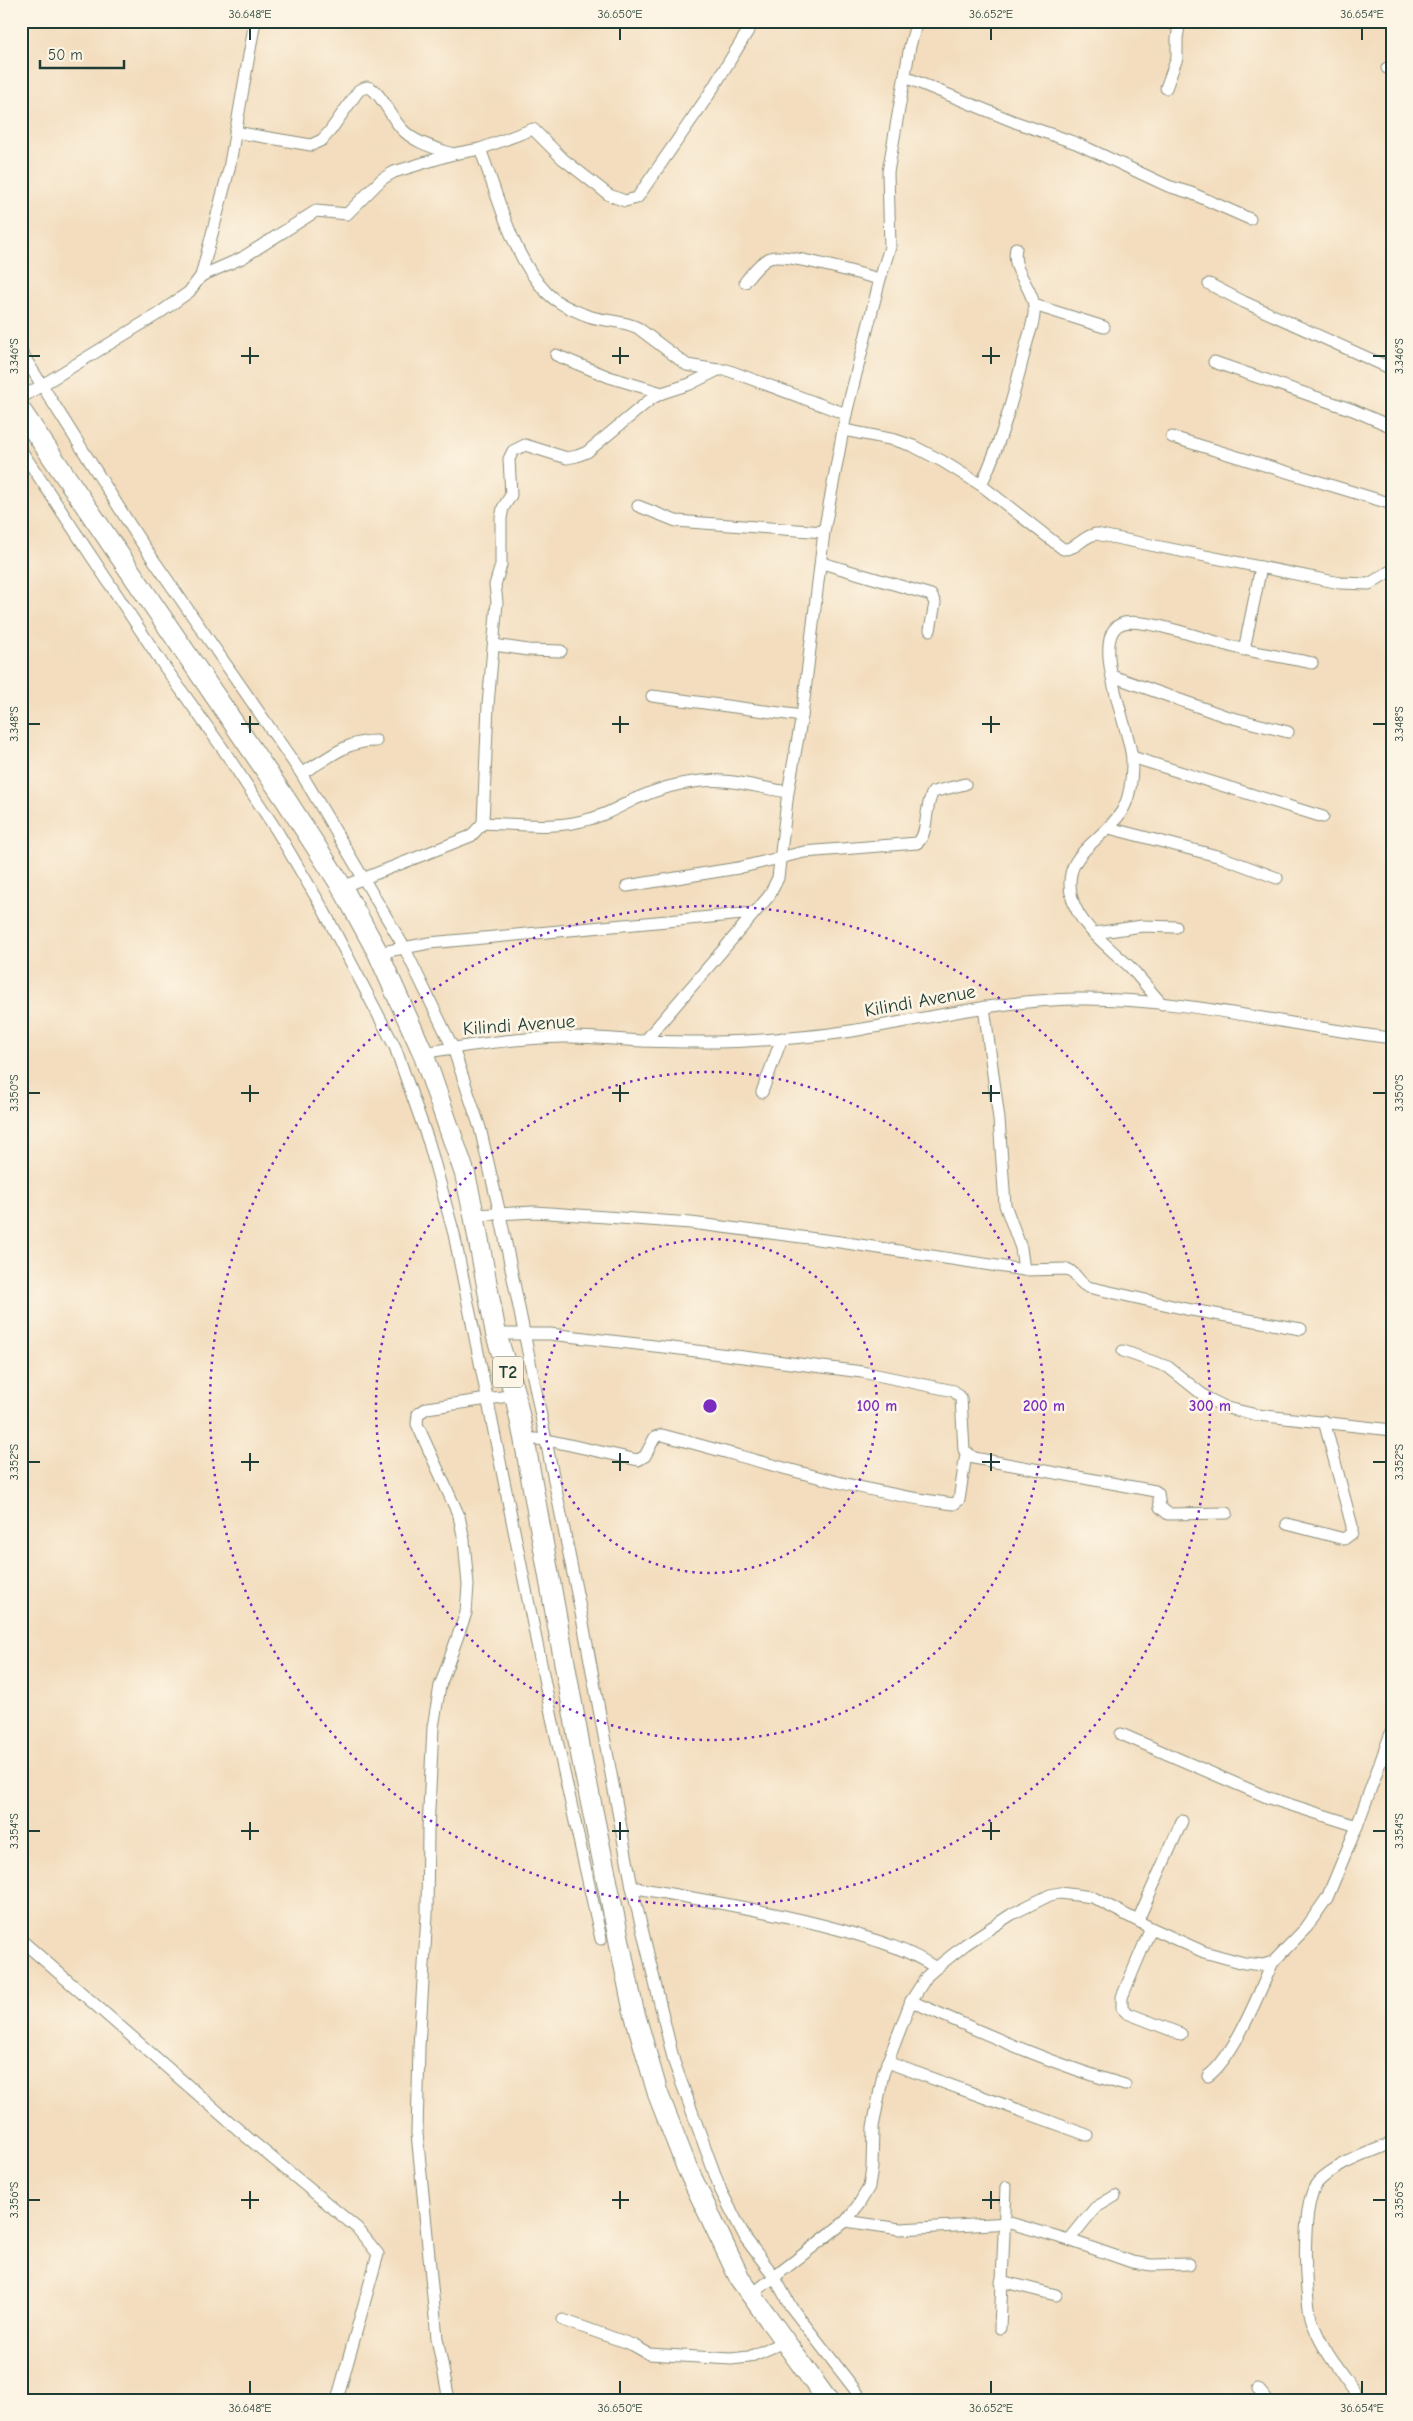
<svg xmlns="http://www.w3.org/2000/svg" width="1413" height="2421" font-family="'Comic Neue',sans-serif">
<rect width="100%" height="100%" fill="#fcf5e5"/>
<filter id="ink" filterUnits="userSpaceOnUse"><feTurbulence type="fractalNoise" baseFrequency=".02" numOctaves="2"/><feDisplacementMap in="SourceGraphic" scale="10" xChannelSelector="R" yChannelSelector="G"/><feConvolveMatrix kernelMatrix="1 2 1 2 8 2 1 2 1" color-interpolation-filters="sRGB"/></filter>
<filter id="wash" filterUnits="userSpaceOnUse"><feTurbulence type="fractalNoise" baseFrequency=".0096" numOctaves="4" result="noise"/><feDisplacementMap in="SourceGraphic" scale="20" xChannelSelector="R" yChannelSelector="G"/><feGaussianBlur stdDeviation="1.12" result="paint"/><feColorMatrix in="noise" values="0 0 0 0 0 0 0 0 0 0 0 0 0 0 0 0 0 1.4 0 .05"/><feComposite in="paint" operator="in"/></filter>
<g filter="url(#wash)">
<rect width="100%" height="100%" fill="#f3ddbe"/>
</g>
<g filter="url(#ink)">
<g fill="none" stroke-linecap="round" stroke-linejoin="round">
<!-- street casing -->
<g stroke="#898d79" stroke-width="13">
<g id="street">
<path d="M1164 21 1178 26"/>
<path d="M1387 68 1392 70"/>
<path d="M905 77 1015 122 1076 143 1168 186 1191 193 1250 219"/>
<path d="M1166 88 1177 58V38L1180 21"/>
<path d="M235 132 311 145 322 140 330 131 359 90 367 87C380 89 391 118 401 128 414 143 435 148 453 154"/>
<path d="M480 149C498 195 512 257 547 293 557 303 570 309 583 314 600 322 621 319 638 328L687 365 718 370"/>
<path d="M201 276 242 258 316 211 347 214 382 179 394 172 453 154 480 149 533 129 563 159 609 195 625 201 637 198 708 96 754 21"/>
<path d="M745 282C752 273 760 262 770 258 786 252 859 274 880 279"/>
<path d="M1209 284 1244 302 1392 369"/>
<path d="M1034 305 1104 327"/>
<path d="M21 352 137 536 301 773 404 947 453 1048 480 1128 500 1214 583 1623 632 1887 674 2062 721 2191 746 2239 774 2276 791 2307 863 2400"/>
<path d="M556 355 609 377 662 393"/>
<path d="M1214 362 1353 410 1392 427"/>
<path d="M21 398 158 314 189 292 201 276 229 169 255 21"/>
<path d="M844 430 895 440 913 446 942 461 981 485 1063 549C1076 550 1083 536 1096 534L1340 583 1369 584 1392 570"/>
<path d="M1172 437 1392 504"/>
<path d="M21 450 164 666 223 749 277 831 323 909 395 1047 429 1143 454 1234 552 1718 601 1939"/>
<path d="M981 485C1002 441 1014 394 1026 346 1029 333 1036 319 1034 305 1030 283 1011 271 1016 248"/>
<path d="M638 506 676 521 824 532"/>
<path d="M822 563 931 595 935 603 930 630"/>
<path d="M494 645 528 650 561 651"/>
<path d="M1244 650 1261 567"/>
<path d="M1112 676 1225 716 1288 732"/>
<path d="M652 696 802 716"/>
<path d="M1132 757 1323 817"/>
<path d="M301 773C329 760 343 741 376 741"/>
<path d="M483 823C515 824 551 829 582 821 602 817 617 808 635 799 655 790 679 783 701 781 729 778 760 788 788 792"/>
<path d="M1109 828 1221 857 1277 878"/>
<path d="M627 886 738 868 804 852 917 843C929 835 924 806 933 792L965 784"/>
<path d="M342 887 471 836 483 823 488 705 497 602 495 585 501 565V518L503 508 511 495 509 459 513 451 525 445 567 458 577 456 587 452 651 399 662 393 690 384 718 370H727L846 414"/>
<path d="M1095 933 1142 926 1176 927"/>
<path d="M378 953 429 943 754 913"/>
<path d="M1162 1004C1151 992 1141 979 1130 967 1110 948 1079 926 1072 898 1060 853 1103 842 1122 811 1131 796 1132 777 1132 760 1132 734 1088 638 1121 624 1141 615 1214 643 1238 648 1263 654 1288 658 1312 663"/>
<path d="M984 1007 999 1119 1005 1205 1021 1248 1024 1270"/>
<path d="M645 1041 769 896 778 878 788 792 802 716 824 532 846 414 880 279 890 247 888 172 910 46 917 21"/>
<path d="M423 1053C470 1045 516 1038 564 1037 590 1036 617 1040 643 1041 677 1042 711 1043 746 1041 784 1039 824 1036 863 1029 934 1017 1003 1000 1076 999 1182 997 1287 1026 1392 1038"/>
<path d="M762 1092 782 1038"/>
<path d="M474 1215 535 1212 691 1223 840 1242 1024 1270 1067 1269C1076 1272 1078 1283 1088 1287L1186 1309 1301 1329"/>
<path d="M496 1334H550L672 1348 862 1372 954 1391 961 1398 964 1450 974 1458 1155 1491 1158 1493 1160 1507 1168 1514 1227 1513"/>
<path d="M1123 1351 1168 1367 1207 1398 1227 1408 1257 1415 1392 1430"/>
<path d="M524 1438 547 1440 638 1460 645 1456 655 1437 662 1435C759 1460 855 1492 954 1504L959 1500 966 1454"/>
<path d="M1287 1524 1344 1539 1352 1533V1526L1324 1421"/>
<path d="M1121 1734 1269 1798 1357 1826"/>
<path d="M632 1887C702 1900 772 1911 841 1930 875 1940 906 1948 936 1968"/>
<path d="M1138 1920 1182 1821"/>
<path d="M1151 1928 1122 1997V2008L1127 2013 1181 2034"/>
<path d="M21 1940 248 2138 357 2228 378 2254 337 2400"/>
<path d="M911 2001C981 2032 1051 2064 1125 2085"/>
<path d="M887 2062 1087 2135"/>
<path d="M1208 2076C1234 2057 1259 1993 1273 1962"/>
<path d="M846 2221 900 2229 1010 2223 1069 2240 1132 2262 1152 2265 1189 2264"/>
<path d="M1069 2240 1095 2208 1115 2196"/>
<path d="M1001 2281 1056 2295"/>
<path d="M751 2295 846 2221 859 2204 869 2187 872 2168 873 2127 883 2074 911 2001 927 1976 936 1968 966 1944 1012 1914 1050 1895 1060 1893 1092 1897 1151 1928 1204 1952 1244 1963 1263 1965 1273 1962 1306 1928 1327 1898 1357 1826 1392 1730"/>
<path d="M563 2320 633 2345 649 2354 731 2359 749 2357 784 2342"/>
<path d="M1000 2328 1006 2187"/>
<path d="M1258 2389 1267 2400"/>
<path d="M449 2400 437 2338 417 2133 419 2047 427 1915 428 1830 433 1727 440 1686 466 1613 468 1585 464 1540 459 1516 417 1424 418 1414 427 1408 515 1395"/>
<path d="M1360 2400C1343 2374 1319 2347 1311 2317 1304 2292 1301 2200 1318 2182 1335 2164 1369 2153 1392 2143"/>
</g>
</g>
<!-- highway casing -->
<g stroke="#898d79" stroke-width="22">
<path id="highway" d="M21 411 286 800 342 887 378 953 423 1053 465 1174 474 1215 496 1334 515 1395 524 1438 581 1754 633 2008 658 2094 687 2168 740 2279 827 2400"/>
</g>
<!-- street -->
<use href="#street" stroke="#fff" stroke-width="11"/>
<!-- highway -->
<use href="#highway" stroke="#fff" stroke-width="20"/>
</g>
</g>
<!-- ticks -->
<path fill="none" stroke="#1f3d34" stroke-width="2" d="M250 28V40M620 28V40M991 28V40M1362 28V40M250 347V364M620 347V364M991 347V364M28 356H40M241 356H259M612 356H629M982 356H1000M1373 356H1386M250 716V733M620 716V733M991 716V733M28 724H40M241 724H259M612 724H629M982 724H1000M1373 724H1386M250 1085V1102M620 1085V1102M991 1085V1102M28 1093H40M241 1093H259M612 1093H629M982 1093H1000M1373 1093H1386M250 1453V1471M620 1453V1471M991 1453V1471M28 1462H40M241 1462H259M612 1462H629M982 1462H1000M1373 1462H1386M250 1822V1840M620 1822V1840M991 1822V1840M28 1831H40M241 1831H259M612 1831H629M982 1831H1000M1373 1831H1386M250 2191V2209M620 2191V2209M991 2191V2209M28 2200H40M241 2200H259M612 2200H629M982 2200H1000M1373 2200H1386M250 2381V2394M620 2381V2394M991 2381V2394M1362 2381V2394"/>
<!-- distance rings -->
<g fill="none" stroke="#7b2cbf" stroke-width="2.5" stroke-dasharray="2.5 5">
<circle cx="710" cy="1406" r="167"/>
<circle cx="710" cy="1406" r="334"/>
<circle cx="710" cy="1406" r="500"/>
</g>
<g text-anchor="middle" dominant-baseline="central" stroke-width="5" stroke-linejoin="round" paint-order="stroke">
<!-- shield labels -->
<rect fill="#fcf5e5" stroke="#617469" stroke-width="1" x="493" y="1356.5" width="30" height="31" rx="4"/>
<g font-size="18" font-weight="bold" fill="#1f3d34">
<text x="508" y="1372">T2</text>
</g>
<!-- street labels -->
<g font-size="19" fill="#1f3d34" stroke="#fcf5e5">
<text transform="translate(920 1001) rotate(-10)">Kilindi Avenue</text>
<text transform="translate(519 1025) rotate(-4)">Kilindi Avenue</text>
</g>
</g>
<circle cx="710" cy="1406" r="8" fill="#7b2cbf" stroke="#fcf5e5" stroke-width="2.5"/>
<g font-size="15" text-anchor="middle" font-weight="bold" fill="#7b2cbf" stroke="#fcf5e5" stroke-width="5" stroke-linejoin="round" paint-order="stroke">
<text x="877" y="1411">100 m</text>
<text x="1044" y="1411">200 m</text>
<text x="1210" y="1411">300 m</text>
</g>
<!-- margin -->
<rect width="1413" height="2421" fill="none" stroke="#fcf5e5" stroke-width="55"/>
<!-- scale -->
<path d="M40 60v8h84v-8" fill="none" stroke="#1f3d34" stroke-width="2.5"/>
<text x="48" y="60" font-size="15" fill="#1f3d34" stroke="#fcf5e5" stroke-width="4" paint-order="stroke">50 m</text>
<rect x="28" y="28" width="1358" height="2366" fill="none" stroke="#1f3d34" stroke-width="2"/>
<g font-size="12" text-anchor="middle" fill="#1f3d34">
<text x="250" y="18">36.648°E</text>
<text x="620" y="18">36.650°E</text>
<text x="991" y="18">36.652°E</text>
<text x="1362" y="18">36.654°E</text>
<text transform="translate(14 356) rotate(-90)" y="4">3.346°S</text>
<text transform="translate(1399 356) rotate(-90)" y="4">3.346°S</text>
<text transform="translate(14 724) rotate(-90)" y="4">3.348°S</text>
<text transform="translate(1399 724) rotate(-90)" y="4">3.348°S</text>
<text transform="translate(14 1093) rotate(-90)" y="4">3.350°S</text>
<text transform="translate(1399 1093) rotate(-90)" y="4">3.350°S</text>
<text transform="translate(14 1462) rotate(-90)" y="4">3.352°S</text>
<text transform="translate(1399 1462) rotate(-90)" y="4">3.352°S</text>
<text transform="translate(14 1831) rotate(-90)" y="4">3.354°S</text>
<text transform="translate(1399 1831) rotate(-90)" y="4">3.354°S</text>
<text transform="translate(14 2200) rotate(-90)" y="4">3.356°S</text>
<text transform="translate(1399 2200) rotate(-90)" y="4">3.356°S</text>
<text x="250" y="2412">36.648°E</text>
<text x="620" y="2412">36.650°E</text>
<text x="991" y="2412">36.652°E</text>
<text x="1362" y="2412">36.654°E</text>
</g>
</svg>
